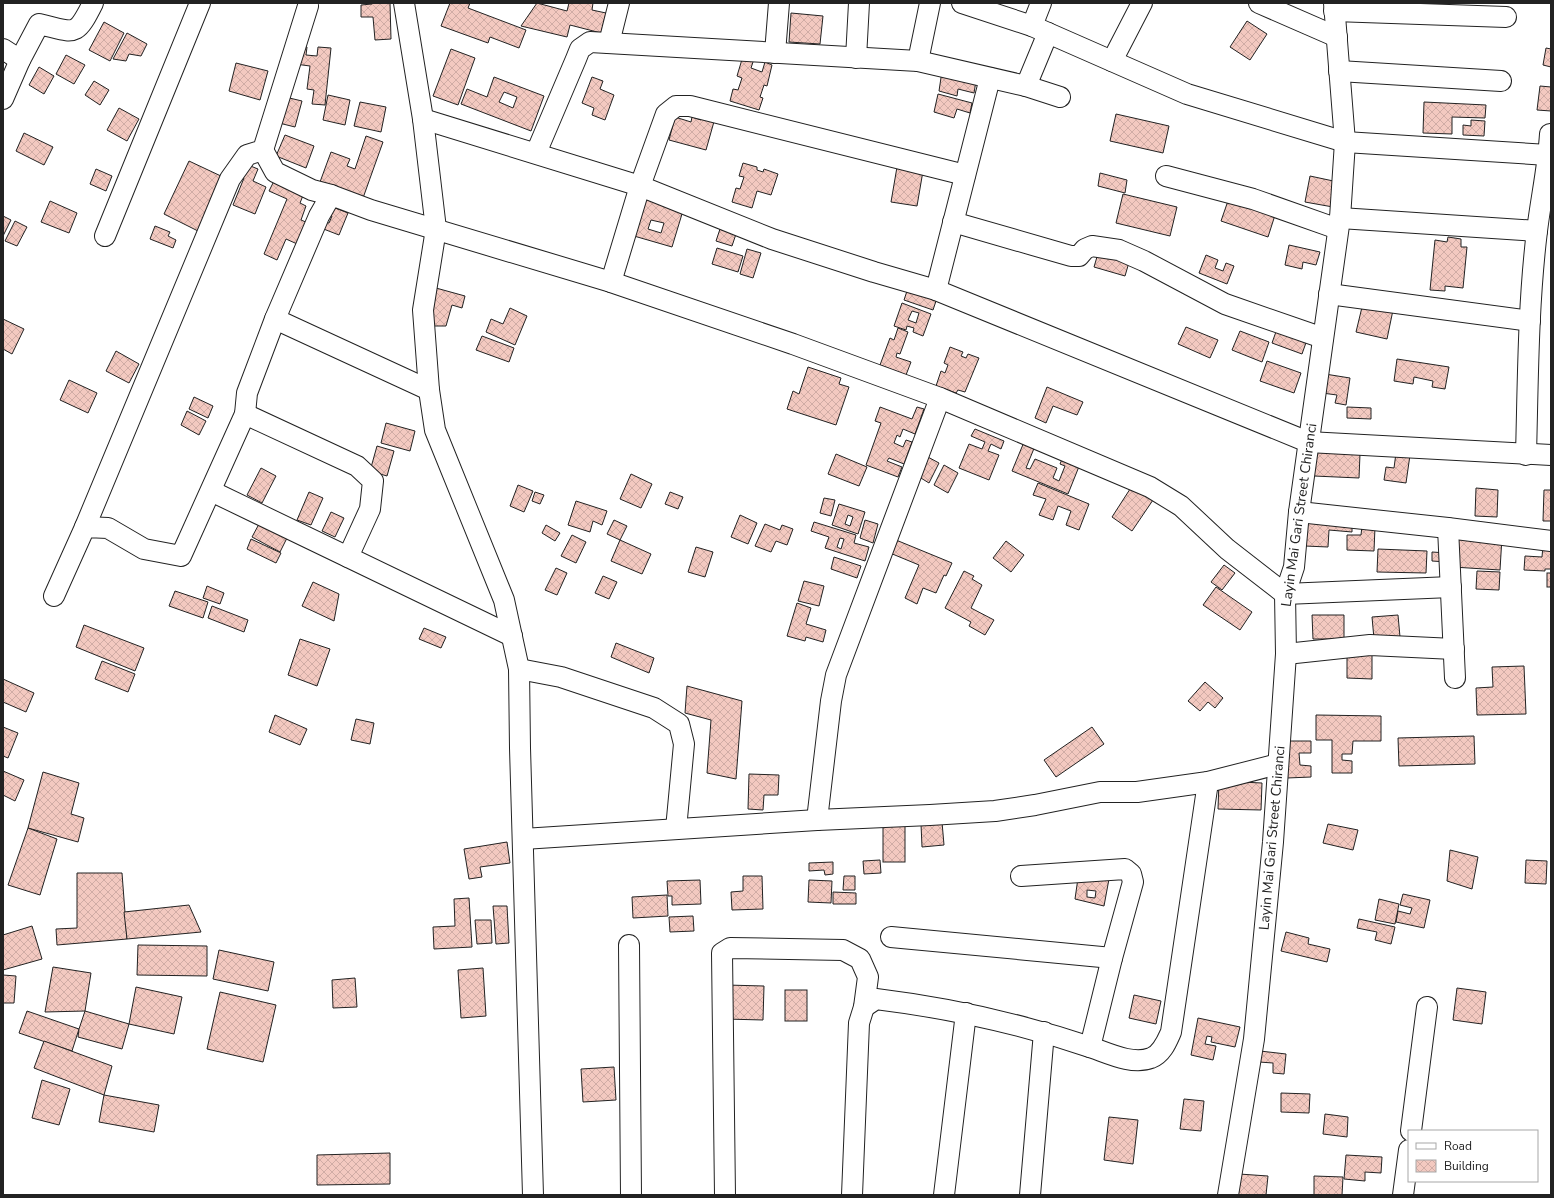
<svg xmlns="http://www.w3.org/2000/svg" width="1554" height="1198" font-family="'Nunito Sans',sans-serif">
<defs>
<pattern id="building-cross-hatch" width="8" height="8" patternUnits="userSpaceOnUse"><rect width="8" height="8" fill="#f3c9c0"/><path d="M0 0l8 8M0 8l8-8" fill="none" stroke="#d0aca5"/></pattern>
</defs>
<rect width="100%" height="100%" fill="#fff"/>
<!-- building -->
<g fill="url(#building-cross-hatch)" stroke="#222" fill-rule="evenodd">
<path d="M372 3H390L391 39 375 40 373 17H361V5L372 4Z"/>
<path d="M450 3H470L468 8 526 30 519 48 490 37 488 43 441 26Z"/>
<path d="M537 3 567 11 569 3H593L592 10 606 13 601 33 570 25 567 37 521 26Z"/>
<path d="M791 13 823 16 820 44 789 42Z"/>
<path d="M1247 21 1267 34 1250 60 1230 47Z"/>
<path d="M104 22 124 33 110 61 89 50Z"/>
<path d="M127 33 147 44 141 56 129 54 126 61 113 59Z"/>
<path d="M297 46 307 47 306 55 317 56 318 47 331 48 325 105 312 104 314 90 307 89 310 66 295 64Z"/>
<path d="M1546 48 1551 49V67L1543 65Z"/>
<path d="M451 49 475 58 458 105 433 96Z"/>
<path d="M66 55 85 65 74 84 56 74Z"/>
<path d="M743 56 754 59 751 68 762 72 765 62 772 65 767 86 764 85 760 97 763 98 759 110 730 101 733 89 738 90 742 78 737 76Z"/>
<path d="M236 63 268 71 260 100 229 91Z"/>
<path d="M39 67 54 76 44 94 29 85Z"/>
<path d="M942 71 976 81 974 93 958 89 957 96 939 91Z"/>
<path d="M494 77 544 96 531 131 461 104 467 89 487 97ZM504 92 517 97 513 108 499 102Z"/>
<path d="M592 77 603 81 600 89 614 95 605 120 592 115 594 108 582 103Z"/>
<path d="M94 81 109 90 100 105 85 95Z"/>
<path d="M1540 86 1551 87V111L1537 110Z"/>
<path d="M938 94 972 103 970 113 957 109 954 118 934 112Z"/>
<path d="M328 95 350 100 345 125 323 120Z"/>
<path d="M281 96 302 101 295 127 275 122Z"/>
<path d="M360 102 386 107 381 132 354 126Z"/>
<path d="M1424 102 1486 105 1485 118 1452 117V134L1423 133Z"/>
<path d="M119 108 139 119 127 141 107 130Z"/>
<path d="M1116 114 1169 126 1163 153 1110 141Z"/>
<path d="M702 115 715 118 706 150 669 140 675 117 691 122 692 117 701 120Z"/>
<path d="M1471 120 1485 121 1484 136 1463 135V125L1471 126Z"/>
<path d="M24 133 53 147 44 165 16 151Z"/>
<path d="M285 135 314 146 306 168 276 156Z"/>
<path d="M366 136 383 142 363 198 320 182 331 152 350 159 347 166 355 169Z"/>
<path d="M189 161 223 177 198 231 164 214Z"/>
<path d="M243 163 258 169 253 181 266 187 255 214 233 205 244 178 237 175Z"/>
<path d="M743 163 757 167V170L763 172 764 169 778 174 771 195 757 191 752 208 732 202 736 188 740 189 744 177 739 176Z"/>
<path d="M897 167 923 171 917 206 891 202Z"/>
<path d="M96 169 112 176 106 191 90 184Z"/>
<path d="M1100 173 1127 180 1125 193 1098 186Z"/>
<path d="M1310 176 1338 182 1333 207 1305 202Z"/>
<path d="M274 181 304 193 300 203 306 206 301 220 313 225 304 247 286 239 277 260 264 254 287 199 269 191Z"/>
<path d="M646 193 685 204 672 247 634 236ZM651 220 664 223 661 233 648 229Z"/>
<path d="M1123 194 1177 207 1170 236 1116 223Z"/>
<path d="M1230 195 1276 212 1268 237 1221 221Z"/>
<path d="M50 201 77 213 69 233 41 222Z"/>
<path d="M330 206 348 213 339 235 321 228 324 222 329 223 332 216 327 214Z"/>
<path d="M3 216 11 220 3 236Z"/>
<path d="M15 221 27 227 17 246 5 241Z"/>
<path d="M722 223 738 228 732 246 716 241Z"/>
<path d="M155 226 170 232 168 236 176 240 173 248 150 239Z"/>
<path d="M1448 237 1461 239V247H1467L1463 288 1445 286V291L1430 290 1435 240 1447 242Z"/>
<path d="M1289 245 1320 252 1316 265 1303 262 1302 269 1285 265Z"/>
<path d="M717 248 743 256 738 272 712 264Z"/>
<path d="M747 249 761 253 753 278 740 274Z"/>
<path d="M1099 250 1130 259 1125 276 1094 267Z"/>
<path d="M1206 255 1218 260 1215 268 1223 271 1226 263 1234 266 1227 284 1199 273Z"/>
<path d="M436 288 465 296 462 308 452 305 446 326H431Z"/>
<path d="M908 288 937 298 933 310 904 300Z"/>
<path d="M902 303 931 314 923 336 913 332 914 328 907 326 906 330 894 326ZM912 311 919 313 916 323 908 320Z"/>
<path d="M1363 303 1393 310 1387 339 1356 332Z"/>
<path d="M510 308 527 316 515 345 486 332 491 319 503 324Z"/>
<path d="M3 319 24 329 12 354 3 349Z"/>
<path d="M1278 326 1308 337 1302 354 1272 343Z"/>
<path d="M1186 327 1218 340 1210 358 1178 344Z"/>
<path d="M898 328 908 332 900 354 897 353 896 357 911 362 906 375 880 365 890 338 894 340Z"/>
<path d="M1240 331 1269 342 1262 362 1232 350Z"/>
<path d="M482 336 514 348 509 362 476 350Z"/>
<path d="M950 347 963 352 961 356 966 358 968 354 979 358 965 392 958 390 956 393 936 386 941 371 945 373 948 365 944 363Z"/>
<path d="M116 351 139 364 129 383 106 371Z"/>
<path d="M1397 359 1449 367 1445 389 1432 387 1433 381 1414 377 1413 384 1394 381Z"/>
<path d="M1267 361 1301 373 1294 393 1260 381Z"/>
<path d="M808 367 841 378 839 384 849 387 836 425 787 409 793 391 799 394Z"/>
<path d="M1325 374 1350 378 1346 405 1335 403 1337 395 1322 393Z"/>
<path d="M69 380 97 393 88 413 60 400Z"/>
<path d="M1047 387 1083 402 1077 415 1053 406 1046 423 1035 418Z"/>
<path d="M194 397 213 406 208 418 189 409Z"/>
<path d="M880 407 912 419 917 407 924 409 915 434 903 429 900 437 897 435 894 443 903 447 906 440 912 442 904 464 889 458 887 461 902 467 898 477 866 465 881 423 875 421Z"/>
<path d="M1347 407 1371 408V419L1347 418Z"/>
<path d="M187 411 206 421 199 435 181 425Z"/>
<path d="M386 423 415 431 410 451 381 443Z"/>
<path d="M975 429 1004 441 1001 449 991 444 988 451 999 455 989 480 959 468 969 444 982 449 985 442 971 436Z"/>
<path d="M1024 442 1035 446 1026 468 1030 469 1035 459 1057 468 1053 478 1059 481 1065 466 1060 464 1063 457 1080 464 1068 494 1012 471Z"/>
<path d="M377 446 394 451 387 476 370 471Z"/>
<path d="M1315 451 1360 454 1359 478 1314 476Z"/>
<path d="M1396 453 1410 455 1406 483 1384 480 1386 467 1394 468Z"/>
<path d="M836 454 867 467 859 486 828 474Z"/>
<path d="M926 456 939 463 929 483 916 475Z"/>
<path d="M944 465 958 473 948 493 934 485Z"/>
<path d="M261 468 276 476 262 503 247 495Z"/>
<path d="M631 474 652 484 641 508 620 499Z"/>
<path d="M1038 483 1089 504 1079 530 1066 525 1071 511 1058 506 1053 520 1039 515 1046 499 1033 495Z"/>
<path d="M518 485 533 491 524 512 510 506Z"/>
<path d="M1132 486 1153 500 1132 531 1112 517Z"/>
<path d="M1476 488 1498 490 1497 517 1475 516Z"/>
<path d="M1544 490H1551V521H1543Z"/>
<path d="M309 492 323 498 311 525 297 520Z"/>
<path d="M535 492 544 495 540 504 532 501Z"/>
<path d="M670 492 683 497 678 509 665 504Z"/>
<path d="M824 498 835 500 831 516 820 513Z"/>
<path d="M576 501 607 511 602 525 593 521 590 532 568 525Z"/>
<path d="M839 504 865 512 858 534 832 525ZM848 515 853 517 850 526 845 524Z"/>
<path d="M331 512 344 518 335 537 322 531Z"/>
<path d="M740 515 757 523 748 544 731 537Z"/>
<path d="M614 520 627 526 620 540 607 534Z"/>
<path d="M865 520 878 524 873 543 860 538Z"/>
<path d="M814 522 856 535 854 543 869 547 865 561 825 548 829 537 811 531ZM840 538 844 539 841 549 837 547Z"/>
<path d="M1306 522 1352 524V532L1329 530 1328 547 1305 546Z"/>
<path d="M259 524 287 538 280 552 252 537Z"/>
<path d="M765 524 780 530 782 525 793 529 787 545 776 541 771 552 755 546Z"/>
<path d="M546 525 560 533 555 541 542 533Z"/>
<path d="M1362 526 1375 527 1374 551 1347 550V535H1361Z"/>
<path d="M1455 534 1502 537 1500 570 1453 567Z"/>
<path d="M572 535 586 542 576 563 561 556Z"/>
<path d="M251 539 281 553 276 563 247 549Z"/>
<path d="M620 540 651 554 642 574 611 561Z"/>
<path d="M896 540 952 563 946 576 944 575 936 593 923 588 917 604 905 598 919 565 890 553Z"/>
<path d="M1006 541 1024 555 1011 572 993 558Z"/>
<path d="M1543 545 1551 546V569H1545V571L1524 570 1525 556 1542 557Z"/>
<path d="M696 547 713 552 705 577 688 572Z"/>
<path d="M1378 549 1427 551 1426 573 1377 572Z"/>
<path d="M1432 552 1447 553V562L1432 561Z"/>
<path d="M834 557 861 566 857 578 831 569Z"/>
<path d="M1224 565 1235 573 1222 590 1211 582Z"/>
<path d="M556 568 567 573 557 595 545 590Z"/>
<path d="M964 571 974 576 972 579 982 585 971 608 994 620 985 635 969 626 971 622 945 608Z"/>
<path d="M1477 571 1500 572 1499 590 1476 589Z"/>
<rect x="1547" y="573" width="4" height="14"/>
<path d="M603 576 617 582 609 599 595 593Z"/>
<path d="M804 581 824 586 819 606 798 601Z"/>
<path d="M313 582 339 594 334 621 302 606Z"/>
<path d="M207 586 224 593 220 604 203 598Z"/>
<path d="M1216 587 1252 612 1240 630 1203 605Z"/>
<path d="M175 591 208 602 203 618 169 606Z"/>
<path d="M797 603 811 608 806 624 826 630 823 642 806 637 805 641 787 636Z"/>
<path d="M212 606 248 620 244 632 208 618Z"/>
<path d="M1312 615H1344V639H1313Z"/>
<path d="M1398 615 1400 637 1374 639 1372 617Z"/>
<path d="M84 625 144 648 135 671 76 647Z"/>
<path d="M424 628 446 637 441 648 419 639Z"/>
<path d="M300 639 330 649 317 686 288 675Z"/>
<path d="M616 643 654 658 649 673 611 657Z"/>
<path d="M1347 651 1372 652V679L1347 678Z"/>
<path d="M102 661 135 674 128 692 95 679Z"/>
<path d="M1524 666 1526 714 1477 715 1476 688 1493 687 1492 667Z"/>
<path d="M3 679 34 693 26 712 3 702Z"/>
<path d="M1205 682 1223 698 1215 708 1208 702 1200 711 1188 701Z"/>
<path d="M687 686 742 701 736 779 707 773 711 720 685 713Z"/>
<path d="M275 715 307 729 300 745 269 732Z"/>
<path d="M1316 715 1381 716V741H1353L1352 754H1342V760L1352 761V773H1332V740H1316Z"/>
<path d="M356 719 374 723 370 744 351 740Z"/>
<path d="M3 727 18 733 8 758 3 756Z"/>
<path d="M1092 727 1104 744 1056 777 1044 760Z"/>
<path d="M1474 736 1475 764 1399 766 1398 738Z"/>
<path d="M1286 741H1311V753H1299L1300 765 1311 766V777L1287 778Z"/>
<path d="M3 771 24 780 15 801 3 795Z"/>
<path d="M43 772 79 783 71 814 84 818 78 842 28 828Z"/>
<path d="M749 774 779 775 778 795H764L763 810 748 809Z"/>
<path d="M1219 781 1262 783 1261 810 1218 809Z"/>
<rect x="883" y="822" width="22" height="40"/>
<path d="M942 822 944 845 922 847 921 824Z"/>
<path d="M1328 824 1358 830 1353 850 1323 843Z"/>
<path d="M28 828 57 839 40 895 8 885Z"/>
<path d="M507 842 510 863 480 867 482 877 469 879 464 849Z"/>
<path d="M1450 850 1478 857 1472 889 1447 881Z"/>
<path d="M880 860 881 873 864 874 863 861Z"/>
<path d="M1526 860 1547 861 1546 884 1525 883Z"/>
<path d="M833 862V874L825 875 824 870 809 871V863Z"/>
<path d="M77 873H122L127 939 57 945 56 929 77 928Z"/>
<path d="M743 876H762L763 909 732 910 731 892 743 891Z"/>
<path d="M844 876H855V890H843Z"/>
<path d="M1078 878 1109 879 1104 906 1075 899ZM1087 890 1096 891 1095 898 1087 897Z"/>
<path d="M700 880 701 904 672 905V896H668L667 881Z"/>
<path d="M809 880 832 881 831 903 808 902Z"/>
<path d="M833 892 856 893V904H833Z"/>
<path d="M1403 894 1430 900 1424 928 1396 922 1398 911 1410 914 1412 908 1400 905Z"/>
<path d="M667 895 668 916 633 918 632 897Z"/>
<path d="M469 898 472 947 434 949 433 927 455 926 454 899Z"/>
<path d="M1379 899 1399 904 1395 924 1375 920Z"/>
<path d="M189 905 201 932 127 939 124 912Z"/>
<path d="M493 906H507L509 943 496 944Z"/>
<path d="M693 916 694 931 670 932 669 917Z"/>
<path d="M1359 919 1395 927 1391 944 1375 940 1377 932 1357 928Z"/>
<path d="M475 920H491L492 943 477 944Z"/>
<path d="M32 926 42 959 3 970V935Z"/>
<path d="M1286 932 1309 938 1308 944 1330 949 1327 962 1281 951Z"/>
<path d="M138 945 207 946V976L137 975Z"/>
<path d="M219 950 274 962 268 991 213 979Z"/>
<path d="M53 967 91 973 85 1011 45 1012Z"/>
<path d="M483 968 486 1016 461 1018 458 970Z"/>
<path d="M3 975 16 976 14 1003H3Z"/>
<path d="M355 978 357 1007 333 1008 332 980Z"/>
<path d="M726 985 764 986 763 1020 725 1019Z"/>
<path d="M136 987 182 997 174 1034 129 1024Z"/>
<path d="M1457 988 1486 992 1482 1024 1453 1020Z"/>
<rect x="785" y="990" width="22" height="31"/>
<path d="M220 992 276 1005 263 1062 207 1049Z"/>
<path d="M1134 995 1161 1001 1156 1024 1129 1018Z"/>
<path d="M27 1011 79 1029 72 1051 19 1033Z"/>
<path d="M85 1011 129 1024 122 1049 78 1037 79 1029Z"/>
<path d="M1198 1018 1240 1027 1235 1047 1211 1042 1212 1037 1207 1036 1205 1044 1216 1046 1213 1060 1191 1055Z"/>
<path d="M44 1041 112 1066 104 1095 34 1068Z"/>
<path d="M1260 1051 1286 1054 1284 1074 1273 1073V1063L1259 1062Z"/>
<path d="M614 1067 616 1100 583 1102 581 1069Z"/>
<path d="M42 1080 70 1089 59 1125 32 1118Z"/>
<path d="M1281 1093 1310 1094 1309 1113 1281 1112Z"/>
<path d="M104 1095 159 1105 154 1132 99 1122Z"/>
<path d="M1184 1099 1204 1101 1201 1131 1180 1129Z"/>
<path d="M1325 1114 1348 1117 1347 1137 1323 1134Z"/>
<path d="M1109 1117 1138 1120 1133 1164 1104 1160Z"/>
<path d="M390 1153V1184L317 1185V1155Z"/>
<path d="M1346 1155 1382 1157 1381 1173 1365 1172V1181L1344 1179Z"/>
<path d="M1239 1174 1268 1176 1266 1195H1237Z"/>
<path d="M1314 1176 1343 1177 1342 1195H1314Z"/>
</g>
<g fill="none" stroke-linecap="round" stroke-linejoin="round">
<!-- minor casing -->
<g stroke="#222" stroke-width="22">
<g id="minor">
<path d="M404 3 423 119 436 229 423 310 429 390 435 430 504 600 519 669 520 748 533 1195"/>
<path d="M962 3 1032 26 1187 94 1345 142 1548 155"/>
<path d="M1259 3 1337 37"/>
<path d="M1334 11 1506 17"/>
<path d="M1032 26 1041 3"/>
<path d="M609 43 619 3"/>
<path d="M3 49 20 60"/>
<path d="M775 53 779 3"/>
<path d="M856 58 859 3"/>
<path d="M918 61 930 3"/>
<path d="M1112 61 1142 3"/>
<path d="M1339 71 1501 81"/>
<path d="M1026 86 1048 33"/>
<path d="M3 99 20 60 39 24C75 32 75 39 93 3"/>
<path d="M423 119 640 186 772 239 874 272 936 290 1308 442 1551 455"/>
<path d="M263 150 275 172 312 190 331 195"/>
<path d="M536 153 576 59 580 49 590 42 918 61 1026 86 1060 97"/>
<path d="M1166 176 1253 199 1338 229"/>
<path d="M1340 218 1537 231"/>
<path d="M953 222 1071 256H1079L1085 249 1092 246 1119 250 1144 261 1225 304 1323 338"/>
<path d="M105 236 200 3"/>
<path d="M611 282 640 186 666 114 676 106H690L965 175"/>
<path d="M936 290 990 78"/>
<path d="M1329 294 1530 321"/>
<path d="M275 319 429 390"/>
<path d="M245 414 357 466 373 481 370 509 348 557"/>
<path d="M1526 455C1528 380 1528 305 1537 231 1541 198 1548 167 1550 134"/>
<path d="M211 491 512 636"/>
<path d="M1299 512 1448 528 1551 541"/>
<path d="M85 527 230 179 247 155 263 150 308 6"/>
<path d="M1448 528 1455 678"/>
<path d="M54 596 85 527 108 528 144 549 181 556 245 414 247 393 275 319 319 216 331 195 371 210 611 282 793 344 940 398 1150 487 1181 506 1227 549 1285 594 1451 587"/>
<path d="M1286 654 1370 645 1454 649"/>
<path d="M519 669 561 677 654 708 679 724 684 744 676 829"/>
<path d="M817 820 831 701 836 675 940 398"/>
<path d="M523 839 817 820 930 815 995 811 1035 805 1100 792H1137L1208 782 1278 764"/>
<path d="M1021 876 1125 869 1131 874 1133 882 1112 958 1090 1047"/>
<path d="M891 937 1112 958"/>
<path d="M629 945 631 1195"/>
<path d="M864 1007 876 999C949 1008 1022 1024 1093 1048 1110 1054 1133 1065 1151 1058 1162 1054 1167 1041 1171 1032L1208 782"/>
<path d="M1411 1131 1427 1007"/>
<path d="M725 1195 722 953 730 948 843 950 860 959 868 977 864 1007 859 1023 852 1195"/>
<path d="M944 1195 966 1013"/>
<path d="M1030 1195 1044 1032"/>
<path d="M1228 1195 1254 1039 1273 842 1286 654 1285 594 1294 567 1299 512 1340 218 1345 142 1334 3"/>
<path d="M1403 1195 1409 1150"/>
</g>
</g>
<!-- minor -->
<use href="#minor" stroke="#fff" stroke-width="20"/>
</g>
<g text-anchor="middle" dominant-baseline="central" stroke-width="3" stroke-linejoin="round" paint-order="stroke">
<!-- street labels -->
<g font-size="14" fill="#222" stroke="#fff">
<text transform="translate(1299 515) rotate(-82)">Layin Mai Gari Street Chiranci</text>
<text transform="translate(1272 838) rotate(-85)">Layin Mai Gari Street Chiranci</text>
</g>
</g>
<!-- border -->
<rect width="1554" height="1198" fill="none" stroke="#222222" stroke-width="8"/>
<!-- legend -->
<rect x="1408" y="1130" width="130" height="52" fill="#ffffff" stroke="#a7a7a7"/>
<rect x="1416" y="1143" width="20" height="6" fill="#ffffff" stroke="#a7a7a7"/>
<text x="1444" y="1150" font-size="12" fill="#222222">Road</text>
<rect x="1416" y="1160" width="20" height="12" fill="url(#building-cross-hatch)" stroke="#a7a7a7"/>
<text x="1444" y="1170" font-size="12" fill="#222222">Building</text>
</svg>
